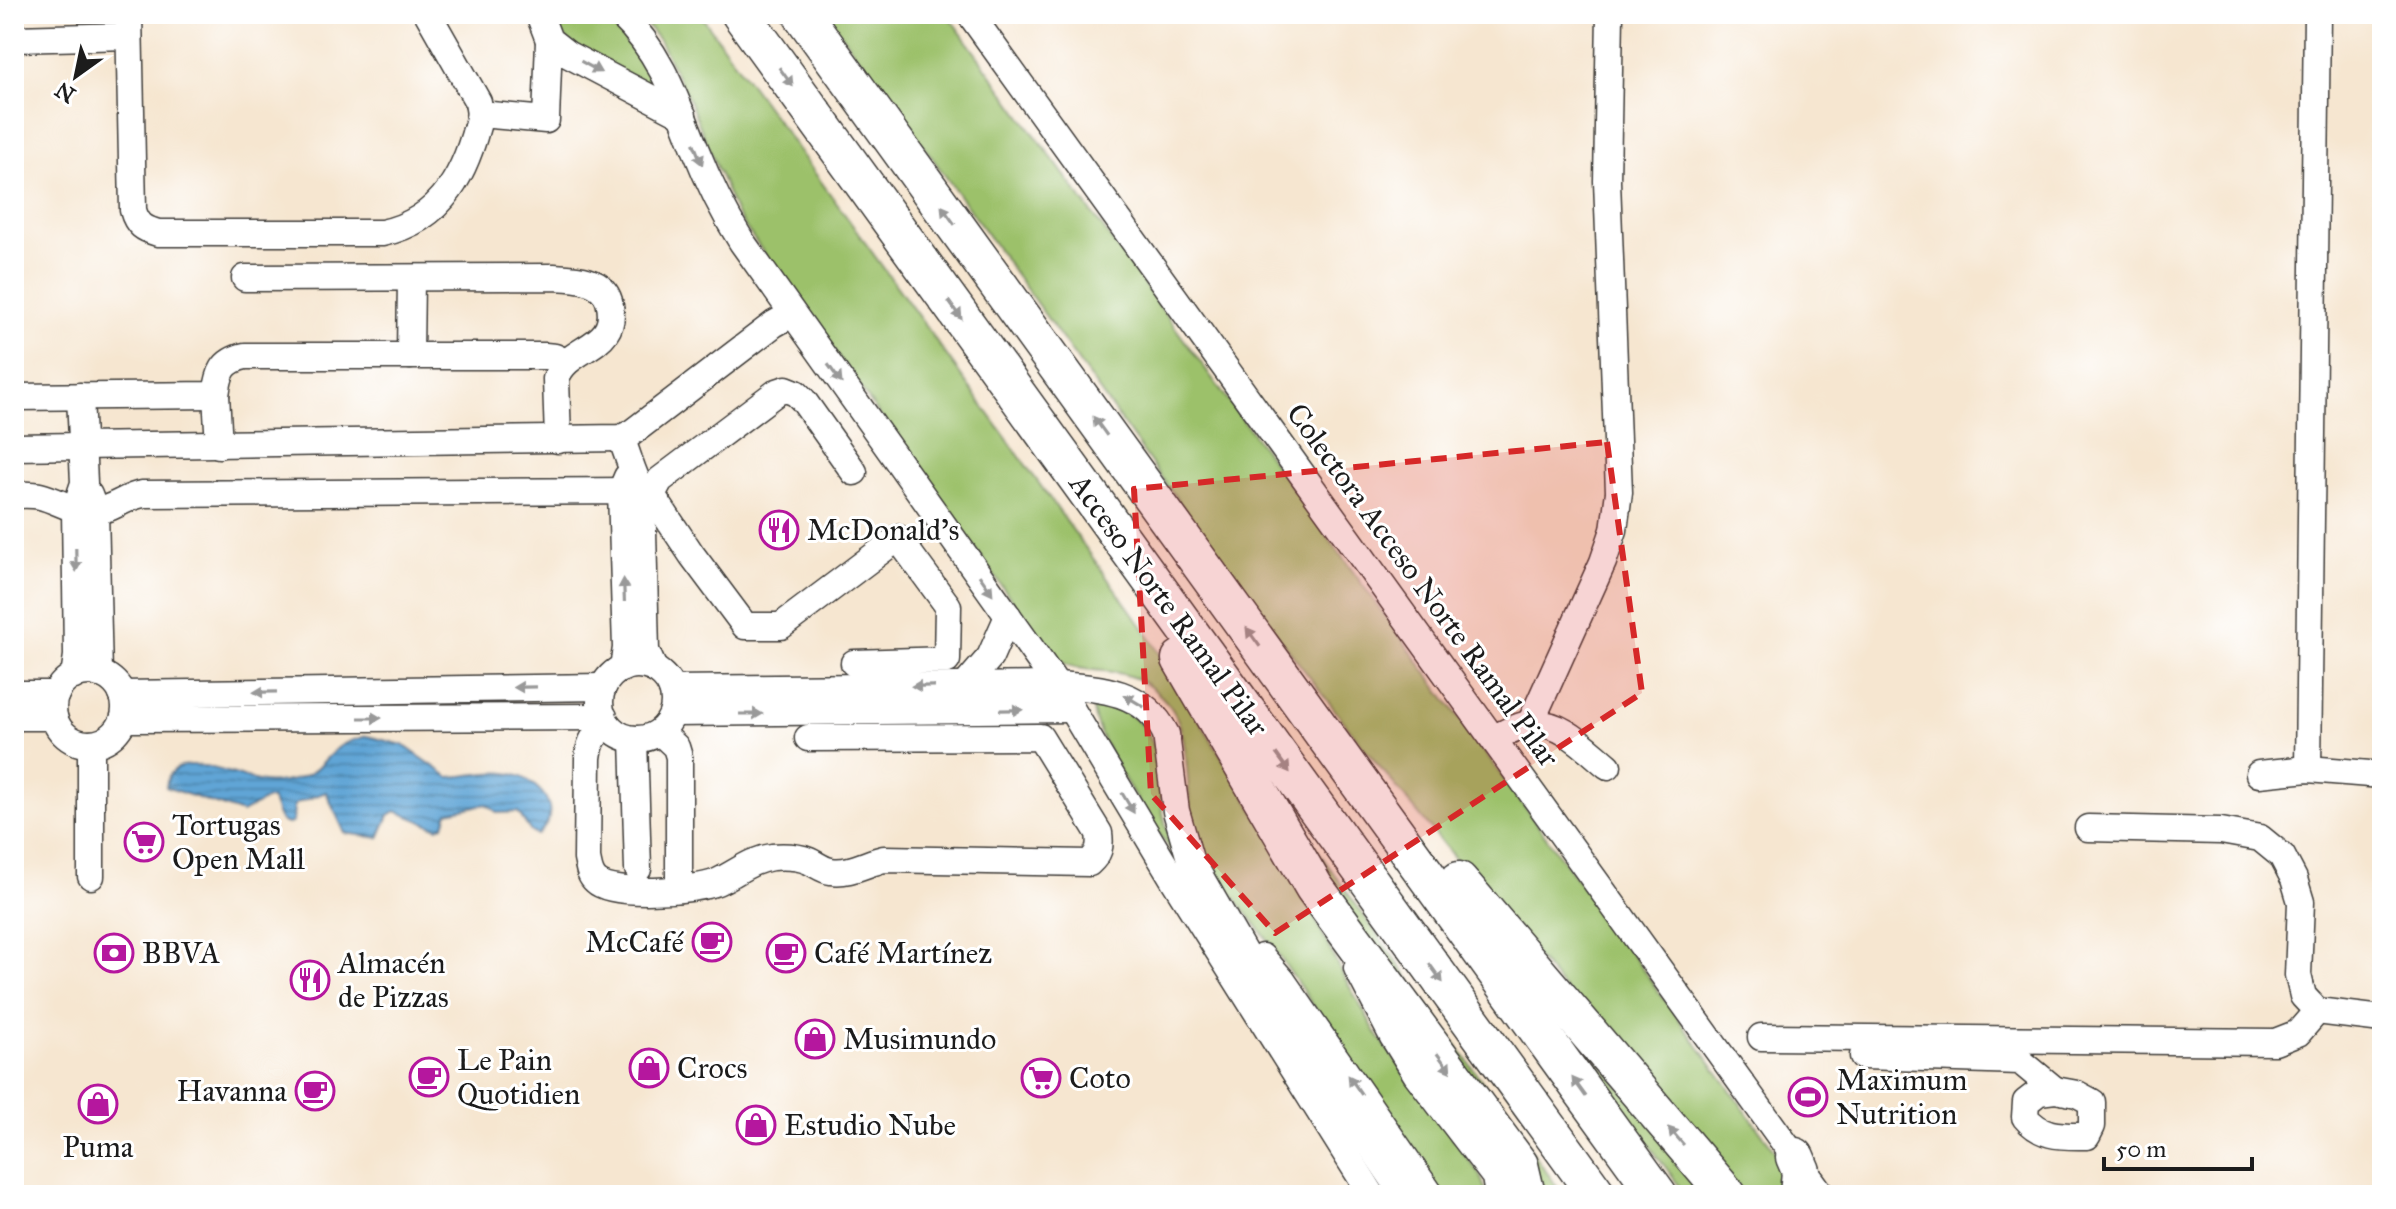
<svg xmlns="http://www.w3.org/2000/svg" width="2396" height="1209" font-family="'IM FELL Great Primer',serif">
<defs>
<pattern id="water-rules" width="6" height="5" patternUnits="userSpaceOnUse" patternTransform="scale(2)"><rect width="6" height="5" fill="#60a5d6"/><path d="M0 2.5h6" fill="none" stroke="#4e86ad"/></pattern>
</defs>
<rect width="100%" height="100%" fill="#fff"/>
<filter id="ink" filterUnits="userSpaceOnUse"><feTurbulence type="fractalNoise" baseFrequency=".0125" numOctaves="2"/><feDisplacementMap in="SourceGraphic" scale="16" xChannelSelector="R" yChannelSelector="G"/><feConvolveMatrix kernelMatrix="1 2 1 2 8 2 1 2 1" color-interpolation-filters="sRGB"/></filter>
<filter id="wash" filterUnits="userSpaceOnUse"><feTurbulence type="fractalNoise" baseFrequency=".006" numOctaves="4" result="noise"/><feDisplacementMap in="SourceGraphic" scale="32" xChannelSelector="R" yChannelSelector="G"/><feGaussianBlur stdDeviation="1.8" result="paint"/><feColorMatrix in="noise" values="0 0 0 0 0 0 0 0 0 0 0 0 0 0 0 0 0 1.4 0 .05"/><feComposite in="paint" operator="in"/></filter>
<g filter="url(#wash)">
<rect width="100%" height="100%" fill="#f6e6d0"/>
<!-- green -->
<g fill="#9cc16b" stroke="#5c6e44" stroke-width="2">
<path d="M548 14H600C625 36 643 63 660 91 620 73 569 55 548 14Z"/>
<path d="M637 14H700L1147 633 1299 885 1339 968 1378 1036 1480 1175 1487 1195H1442C1387 1113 1331 1031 1275 950 1252 917 1209 872 1196 835 1183 799 1194 738 1170 706 1160 694 1147 682 1132 677 1101 665 1073 678 1048 651L736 214 689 100 659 40Z"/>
<path d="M826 14H947L1777 1154 1785 1171V1195H1747L1735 1187 1521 939 1365 749 1240 587 936 163Z"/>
<path d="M1105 702C1164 727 1154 752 1162 807 1165 829 1175 851 1184 871 1163 838 1092 740 1093 706Z"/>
<path d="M1283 802 1563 1195H1541L1352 927Z"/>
<path d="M1541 998 1716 1195H1686Z"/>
</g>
<!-- water -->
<path fill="url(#water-rules)" stroke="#3e6079" stroke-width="2" d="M367 736 403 745 449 777C478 776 511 763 535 786 542 792 547 797 549 807 551 819 546 827 537 835L531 832 518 812 498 813 486 804 448 812 444 825 438 828 396 811 389 815 379 838 345 833 326 792 297 803 294 806 293 822 289 824C276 823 277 809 271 799H267L242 813 166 787C171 742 240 780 263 782 282 784 301 780 316 769 324 762 330 753 339 747 347 741 357 739 367 736Z"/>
</g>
<g filter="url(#ink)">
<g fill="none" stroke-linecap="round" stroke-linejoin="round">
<!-- minor casing -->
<g stroke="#3d3a37" stroke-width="29">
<g id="minor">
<path d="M129 14 133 210C137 225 144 229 158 233H382C444 220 467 170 480 114"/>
<path d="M428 14 478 102 480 114 546 120 549 40"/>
<path d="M539 14 549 40 567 54 683 115"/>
<path d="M620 14C660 51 676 99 695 148 708 181 723 212 742 242L1057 685 1175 882 1372 1195"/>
<path d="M970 14 1822 1195"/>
<path d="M14 39 129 36"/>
<path d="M245 278 554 277C574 278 602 278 609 301 622 350 567 344 556 379L558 440"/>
<path d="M410 356 411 278"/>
<path d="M216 395 219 445"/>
<path d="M14 397 216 395C219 373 222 361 245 356H545L555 357 566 362"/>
<path d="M621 438C629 457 632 473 642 491L646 651 654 669"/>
<path d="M14 447 621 438 630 434 774 324 792 314"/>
<path d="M14 495C22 495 32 494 40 496 60 501 74 513 95 511 113 510 126 496 143 494L642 491 652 495 692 555 745 626H781L898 538 948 606 947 660 854 663"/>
<path d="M89 495 95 511 99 674"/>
<path d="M652 495 660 480 777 392 786 389 796 393 803 400 854 472"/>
<circle cx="637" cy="702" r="37"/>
<path d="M623 668 626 648 621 491 627 477"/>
<circle cx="89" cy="708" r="36"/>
<path d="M74 676 77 656 75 510 84 483 80 396"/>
<path d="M965 686 990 657 1008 616"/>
<path d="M672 689 1057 685C1100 688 1144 690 1166 734L1176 811 1190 859 1259 979 1404 1195"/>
<path d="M14 694H56"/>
<path d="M122 694 603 687"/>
<path d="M673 713 1071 709"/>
<path d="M14 717H54"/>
<path d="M124 719 604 717"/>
<path d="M1530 724 1603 562 1614 530 1619 492 1607 181 1610 14"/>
<path d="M609 727C594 732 590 742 588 758L587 859C589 867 589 875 596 881 612 897 696 891 717 882 737 873 750 860 772 857 785 856 797 856 809 861 816 864 823 870 831 871 850 874 866 863 884 859L1089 863C1099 854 1101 847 1099 833L1040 737 808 738"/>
<path d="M660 732 676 747 679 757V889"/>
<path d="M1494 738C1505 733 1518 725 1530 724 1560 719 1587 749 1608 766"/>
<path d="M634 739 638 869"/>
<path d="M2308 769 2317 14"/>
<path d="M2259 774 2308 769 2382 775"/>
<path d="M2088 828 2221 831 2260 838 2282 856 2294 879 2301 902 2298 975 2303 996 2317 1011 2382 1019"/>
<path d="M91 876V744"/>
<path d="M1262 957 1282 980 1431 1195"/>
<path d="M1357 968 1393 1037 1416 1074 1495 1177 1498 1195"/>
<path d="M1761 1037 2275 1042 2298 1033 2317 1011"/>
<path d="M1863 1056 2020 1061 2055 1090"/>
<path d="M2055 1090 2077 1094 2092 1102V1126L2087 1136C2062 1136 2042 1138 2025 1117L2026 1102 2039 1092Z"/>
</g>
</g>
<!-- highway casing -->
<g stroke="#3d3a37" stroke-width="41">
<g id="highway">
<path d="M741 14 1597 1195"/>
<path d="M802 14 1658 1195"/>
<path d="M1181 659 1314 887 1519 1165 1526 1195"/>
<path d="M1459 881 1727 1195"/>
<path d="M1795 1157 1801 1171 1799 1195"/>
</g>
</g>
<!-- minor -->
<use href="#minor" stroke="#fff" stroke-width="26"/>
<!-- highway -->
<use href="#highway" stroke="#fff" stroke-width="38"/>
</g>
<!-- one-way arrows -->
<defs><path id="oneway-solid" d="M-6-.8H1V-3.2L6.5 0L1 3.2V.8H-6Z" transform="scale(2)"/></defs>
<g fill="#999">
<use href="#oneway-solid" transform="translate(591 67) rotate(29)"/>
<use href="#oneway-solid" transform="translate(786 77) rotate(54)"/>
<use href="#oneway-solid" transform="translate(698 154) rotate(68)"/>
<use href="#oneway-solid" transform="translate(948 215) rotate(-126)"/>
<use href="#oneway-solid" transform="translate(955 310) rotate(54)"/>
<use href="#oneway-solid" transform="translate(835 374) rotate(54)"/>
<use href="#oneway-solid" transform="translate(1100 426) rotate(-126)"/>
<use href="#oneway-solid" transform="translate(76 560) rotate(89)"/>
<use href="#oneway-solid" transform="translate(986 585) rotate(55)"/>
<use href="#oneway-solid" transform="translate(624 590) rotate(-92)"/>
<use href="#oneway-solid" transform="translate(1253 637) rotate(-126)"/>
<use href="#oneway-solid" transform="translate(923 686) rotate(179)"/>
<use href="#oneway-solid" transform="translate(525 687) rotate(179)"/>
<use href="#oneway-solid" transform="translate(265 692) rotate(179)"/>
<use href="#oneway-solid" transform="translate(1134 701) rotate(-149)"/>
<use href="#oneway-solid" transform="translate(1011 710) rotate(-1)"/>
<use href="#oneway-solid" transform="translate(751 714)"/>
<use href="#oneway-solid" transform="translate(370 718)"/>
<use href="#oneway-solid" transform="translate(1283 763) rotate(54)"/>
<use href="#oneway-solid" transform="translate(1128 803) rotate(59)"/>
<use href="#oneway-solid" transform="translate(1436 973) rotate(54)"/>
<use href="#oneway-solid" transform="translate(1444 1063) rotate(54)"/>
<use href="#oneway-solid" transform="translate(1355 1085) rotate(-125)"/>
<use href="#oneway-solid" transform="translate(1579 1087) rotate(-126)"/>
<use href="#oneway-solid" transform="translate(1676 1136) rotate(-131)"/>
</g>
</g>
<!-- marked area -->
<path fill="#d62828" fill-opacity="0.2" stroke="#d62828" stroke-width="6" stroke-dasharray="16 10" stroke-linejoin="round" d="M1607 442 1642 693 1275 933 1151 794 1134 489Z"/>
<!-- icons -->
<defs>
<g id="restaurant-ring" transform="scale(2)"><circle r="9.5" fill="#fff" stroke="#b5179e" stroke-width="1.5"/><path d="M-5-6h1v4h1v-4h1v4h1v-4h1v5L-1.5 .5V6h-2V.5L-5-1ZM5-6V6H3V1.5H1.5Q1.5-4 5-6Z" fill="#b5179e"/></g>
<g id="supermarket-ring" transform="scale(2)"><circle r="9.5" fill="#fff" stroke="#b5179e" stroke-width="1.5"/><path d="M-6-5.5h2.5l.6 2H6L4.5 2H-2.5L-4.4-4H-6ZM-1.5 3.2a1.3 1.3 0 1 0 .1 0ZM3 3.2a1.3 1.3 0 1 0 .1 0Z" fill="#b5179e"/></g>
<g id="cafe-ring" transform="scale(2)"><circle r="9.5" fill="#fff" stroke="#b5179e" stroke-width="1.5"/><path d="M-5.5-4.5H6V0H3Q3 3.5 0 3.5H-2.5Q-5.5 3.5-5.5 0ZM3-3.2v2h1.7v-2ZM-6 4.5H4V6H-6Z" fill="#b5179e"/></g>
<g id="bank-ring" transform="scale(2)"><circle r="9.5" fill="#fff" stroke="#b5179e" stroke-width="1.5"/><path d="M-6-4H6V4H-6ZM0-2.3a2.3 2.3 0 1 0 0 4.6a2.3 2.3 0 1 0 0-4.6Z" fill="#b5179e"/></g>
<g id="shop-ring" transform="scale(2)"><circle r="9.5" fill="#fff" stroke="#b5179e" stroke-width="1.5"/><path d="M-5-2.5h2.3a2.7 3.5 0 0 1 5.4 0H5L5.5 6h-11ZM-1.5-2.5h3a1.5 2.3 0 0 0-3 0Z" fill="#b5179e"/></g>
<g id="stadium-ring" transform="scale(2)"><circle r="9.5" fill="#fff" stroke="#b5179e" stroke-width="1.5"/><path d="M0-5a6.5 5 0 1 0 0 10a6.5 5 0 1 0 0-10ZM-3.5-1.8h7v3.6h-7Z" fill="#b5179e"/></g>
</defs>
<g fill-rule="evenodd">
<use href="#restaurant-ring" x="779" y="530"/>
<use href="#supermarket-ring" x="144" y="842"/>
<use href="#cafe-ring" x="712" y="942"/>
<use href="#bank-ring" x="114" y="953"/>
<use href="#cafe-ring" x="786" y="953"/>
<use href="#restaurant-ring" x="310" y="980"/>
<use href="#shop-ring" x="815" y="1039"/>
<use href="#shop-ring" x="649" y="1068"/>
<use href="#cafe-ring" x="429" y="1077"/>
<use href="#supermarket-ring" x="1041" y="1078"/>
<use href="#cafe-ring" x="315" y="1091"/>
<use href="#stadium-ring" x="1808" y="1097"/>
<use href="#shop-ring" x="98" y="1104"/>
<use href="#shop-ring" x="756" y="1125"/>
</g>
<g text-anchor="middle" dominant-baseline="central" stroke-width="6" stroke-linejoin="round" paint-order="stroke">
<!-- poi labels -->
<g font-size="30" fill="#1c1c1c" stroke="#fff" text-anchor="start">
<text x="807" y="530">McDonald's</text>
<text x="172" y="825">Tortugas<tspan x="172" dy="34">Open Mall</tspan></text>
<text x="684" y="942" text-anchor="end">McCafé</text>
<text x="142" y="953">BBVA</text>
<text x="814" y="953">Café Martínez</text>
<text x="338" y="963">Almacén<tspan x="338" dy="34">de Pizzas</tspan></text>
<text x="843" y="1039">Musimundo</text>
<text x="457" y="1060">Le Pain<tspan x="457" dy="34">Quotidien</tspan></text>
<text x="677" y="1068">Crocs</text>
<text x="1069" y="1078">Coto</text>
<text x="1836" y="1080">Maximum<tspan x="1836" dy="34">Nutrition</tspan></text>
<text x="287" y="1091" text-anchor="end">Havanna</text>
<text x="784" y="1125">Estudio Nube</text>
<text x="98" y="1147" text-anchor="middle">Puma</text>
</g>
<!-- street labels -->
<g font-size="30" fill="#1c1c1c" stroke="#fff">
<text transform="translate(1423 585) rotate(54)">Colectora Acceso Norte Ramal Pilar</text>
<text transform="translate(1169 605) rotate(54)">Acceso Norte Ramal Pilar</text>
</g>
</g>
<!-- margin -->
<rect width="2396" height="1209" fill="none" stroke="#fff" stroke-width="48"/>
<!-- north arrow -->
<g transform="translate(76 76) rotate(213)" stroke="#ffffff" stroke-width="6" paint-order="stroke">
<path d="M0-6L14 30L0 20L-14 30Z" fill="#1c1c1c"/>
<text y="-12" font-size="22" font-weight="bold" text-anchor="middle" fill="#1c1c1c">N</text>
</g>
<!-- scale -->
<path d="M2104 1157v12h148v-12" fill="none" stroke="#1c1c1c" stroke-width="4"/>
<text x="2116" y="1157" font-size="24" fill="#1c1c1c" stroke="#ffffff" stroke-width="6" paint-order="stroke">50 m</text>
</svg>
